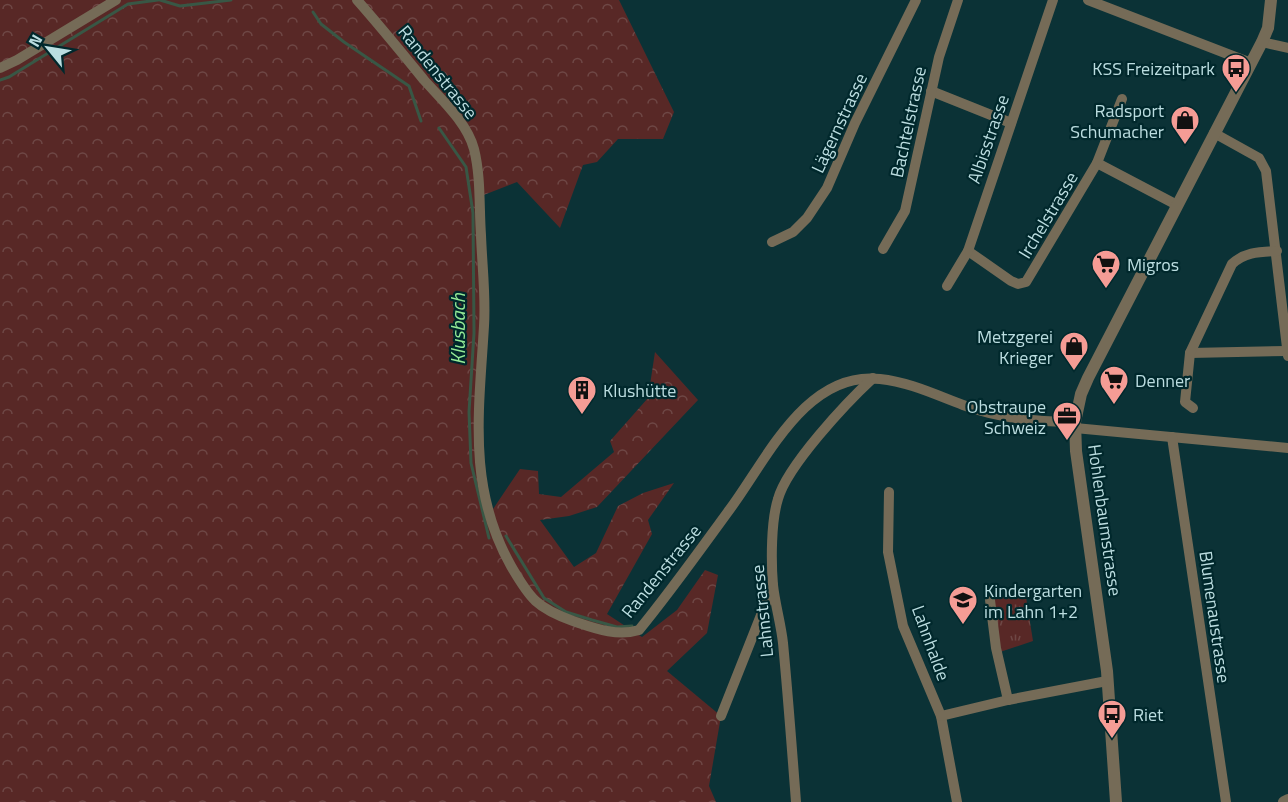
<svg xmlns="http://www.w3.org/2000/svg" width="1288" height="802" font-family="'Titillium Web',sans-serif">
<defs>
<pattern id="forest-crowns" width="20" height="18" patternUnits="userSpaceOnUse" patternTransform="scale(1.5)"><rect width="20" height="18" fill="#582826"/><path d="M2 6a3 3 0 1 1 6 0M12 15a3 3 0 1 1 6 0" fill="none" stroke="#6e4745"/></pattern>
<pattern id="park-tufts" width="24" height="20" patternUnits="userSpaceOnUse" patternTransform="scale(1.5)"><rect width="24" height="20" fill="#582826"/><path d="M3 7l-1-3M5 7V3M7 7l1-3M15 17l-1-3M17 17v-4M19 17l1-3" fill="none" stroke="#6e4745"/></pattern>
</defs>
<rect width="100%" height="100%" fill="#0b3236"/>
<!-- forest -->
<path fill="url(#forest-crowns)" d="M0 0H619L674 112 663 139H618L597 162 583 165 560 228 517 182 476 198 483 279 478 401 489 515 520 469 538 471 539 494 561 497 614 452 610 441 648 398 655 352 698 400 597 507 569 516 540 520 574 567 596 553 618 506 643 493 674 483 648 520 652 534 607 614 642 637 677 610 705 570 718 575 707 633 667 671 721 716 709 786 716 802H0Z"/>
<!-- park -->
<path fill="url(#park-tufts)" d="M1025 591 1033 641 1000 652 992 598Z"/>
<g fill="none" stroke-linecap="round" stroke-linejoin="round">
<!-- stream -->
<g stroke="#385745" stroke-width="3">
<path d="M160 0 180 6 231 0"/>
<path d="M313 12 321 24 344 42 409 86 421 121"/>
<path d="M0 80 9 77 128 4 158 0"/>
<path d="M439 128 466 167 473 213 474 333 469 412 471 463 489 538"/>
<path d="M506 536 544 598 566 612 592 620 617 627 632 626"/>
</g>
<!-- minor -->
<g stroke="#756b57" stroke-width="10">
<path d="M357 0C380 26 402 53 424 80 442 100 467 123 474 149 481 177 479 207 481 235 482 265 486 296 484 326 479 411 467 488 511 566 530 599 537 608 573 621 594 628 617 637 639 630 671 591 700 550 730 509 766 461 806 370 880 379 909 382 936 395 963 405 998 418 1038 422 1075 422"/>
<path d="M1088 0 1251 63"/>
<path d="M1262 42 1288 48"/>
<path d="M0 68 17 60 116 0"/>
<path d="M931 91 1011 123"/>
<path d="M1214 133 1259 158 1266 171 1288 356"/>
<path d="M1097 163 1177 205"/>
<path d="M772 242 793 232 807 218 827 188 855 123 916 0"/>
<path d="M883 249 905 211 939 57 958 0"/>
<path d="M968 251 1011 281 1018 284 1026 282 1097 163 1122 99"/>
<path d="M947 286 968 251 1053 0"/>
<path d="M1190 353 1287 351"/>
<path d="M1193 408 1185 402 1190 353 1232 264C1245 252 1259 252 1277 251"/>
<path d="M1075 428 1288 448"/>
<path d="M1172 437 1226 802"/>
<path d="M889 492 888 552 903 626 941 716 957 802"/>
<path d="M990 600 996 648 1008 700"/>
<path d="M721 716 773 585"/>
<path d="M941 716 1008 700 1107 681"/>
<path d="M796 802C792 749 788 696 783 643 781 624 775 604 773 585 771 561 771 521 778 499 787 466 846 403 873 378"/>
</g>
<!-- tertiary -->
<g stroke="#756b57" stroke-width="12">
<path d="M1116 802 1107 671 1076 451 1075 422 1081 394 1088 378 1262 42 1268 28 1271 0"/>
<path d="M1284 802 1288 800"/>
</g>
</g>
<!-- icons -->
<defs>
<g id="bus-pin" transform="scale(1.5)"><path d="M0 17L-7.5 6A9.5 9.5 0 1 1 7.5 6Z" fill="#f59c95" stroke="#00282c"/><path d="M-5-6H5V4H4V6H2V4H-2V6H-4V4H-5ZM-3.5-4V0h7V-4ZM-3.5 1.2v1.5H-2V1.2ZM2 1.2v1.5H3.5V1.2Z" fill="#111"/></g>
<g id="shop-pin" transform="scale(1.5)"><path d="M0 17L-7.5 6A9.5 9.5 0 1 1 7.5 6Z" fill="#f59c95" stroke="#00282c"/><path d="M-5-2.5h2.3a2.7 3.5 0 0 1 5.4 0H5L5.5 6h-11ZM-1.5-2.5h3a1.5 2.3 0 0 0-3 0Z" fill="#111"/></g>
<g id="supermarket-pin" transform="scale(1.5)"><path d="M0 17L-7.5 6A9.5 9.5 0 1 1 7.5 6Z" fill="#f59c95" stroke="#00282c"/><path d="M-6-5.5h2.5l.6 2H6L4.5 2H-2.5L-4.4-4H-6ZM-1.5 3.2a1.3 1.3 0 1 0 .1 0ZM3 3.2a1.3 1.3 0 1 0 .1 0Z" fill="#111"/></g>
<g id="building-pin" transform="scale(1.5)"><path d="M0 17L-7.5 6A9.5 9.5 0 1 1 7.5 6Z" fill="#f59c95" stroke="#00282c"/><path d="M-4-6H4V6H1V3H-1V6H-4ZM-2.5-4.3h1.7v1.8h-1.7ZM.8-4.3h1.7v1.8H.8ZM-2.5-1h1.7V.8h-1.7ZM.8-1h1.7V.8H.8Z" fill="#111"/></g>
<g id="office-pin" transform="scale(1.5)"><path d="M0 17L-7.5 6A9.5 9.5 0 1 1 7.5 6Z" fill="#f59c95" stroke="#00282c"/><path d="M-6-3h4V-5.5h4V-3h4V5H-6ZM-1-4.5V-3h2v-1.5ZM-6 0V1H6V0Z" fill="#111"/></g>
<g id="school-pin" transform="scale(1.5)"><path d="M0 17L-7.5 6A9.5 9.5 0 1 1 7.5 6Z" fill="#f59c95" stroke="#00282c"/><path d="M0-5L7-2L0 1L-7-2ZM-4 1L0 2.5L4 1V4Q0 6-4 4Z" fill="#111"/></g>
</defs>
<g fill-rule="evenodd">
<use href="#bus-pin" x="1236" y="68"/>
<use href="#shop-pin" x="1185" y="120"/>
<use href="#supermarket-pin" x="1106" y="264"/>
<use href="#shop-pin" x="1074" y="346"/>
<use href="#supermarket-pin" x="1114" y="380"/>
<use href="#building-pin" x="582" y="390"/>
<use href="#office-pin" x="1067" y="416"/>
<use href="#school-pin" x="963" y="600"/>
<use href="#bus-pin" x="1112" y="714"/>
</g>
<g text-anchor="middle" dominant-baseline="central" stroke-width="4.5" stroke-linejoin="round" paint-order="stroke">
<!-- poi labels -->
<g font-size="18" fill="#bbdde0" stroke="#00282c" text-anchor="start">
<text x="1215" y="68" text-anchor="end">KSS Freizeitpark</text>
<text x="1164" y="110" text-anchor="end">Radsport<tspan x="1164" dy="21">Schumacher</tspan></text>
<text x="1127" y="264">Migros</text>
<text x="1053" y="336" text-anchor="end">Metzgerei<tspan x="1053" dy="21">Krieger</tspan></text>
<text x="1135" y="380">Denner</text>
<text x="603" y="390">Klushütte</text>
<text x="1046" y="406" text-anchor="end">Obstraupe<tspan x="1046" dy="21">Schweiz</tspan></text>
<text x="984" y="590">Kindergarten<tspan x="984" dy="21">im Lahn 1+2</tspan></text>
<text x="1133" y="714">Riet</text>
</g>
<!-- street labels -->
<g font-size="18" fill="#bbdde0" stroke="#00282c">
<text transform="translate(438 72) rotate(51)">Randenstrasse</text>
<text transform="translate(908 122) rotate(-78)">Bachtelstrasse</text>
<text transform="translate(839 123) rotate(-65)">Lägernstrasse</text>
<text transform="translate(988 139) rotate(-71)">Albisstrasse</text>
<text transform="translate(1048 215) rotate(-59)">Irchelstrasse</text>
<text transform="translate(1105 520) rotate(82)">Hohlenbaumstrasse</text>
<text transform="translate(661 571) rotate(-51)">Randenstrasse</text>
<text transform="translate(762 611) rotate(-96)">Lahnstrasse</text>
<text transform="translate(1215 617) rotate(82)">Blumenaustrasse</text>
<text transform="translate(931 643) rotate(70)">Lahnhalde</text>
</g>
<!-- water labels -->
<g font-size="20" font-style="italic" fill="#95eb96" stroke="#00282c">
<text transform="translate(457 329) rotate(-90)">Klusbach</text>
</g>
</g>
<!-- north arrow -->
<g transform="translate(48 48) rotate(300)" stroke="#00282c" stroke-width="4.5" paint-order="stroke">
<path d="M0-4.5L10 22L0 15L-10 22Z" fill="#bbdde0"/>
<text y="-9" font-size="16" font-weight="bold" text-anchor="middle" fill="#bbdde0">N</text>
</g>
</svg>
